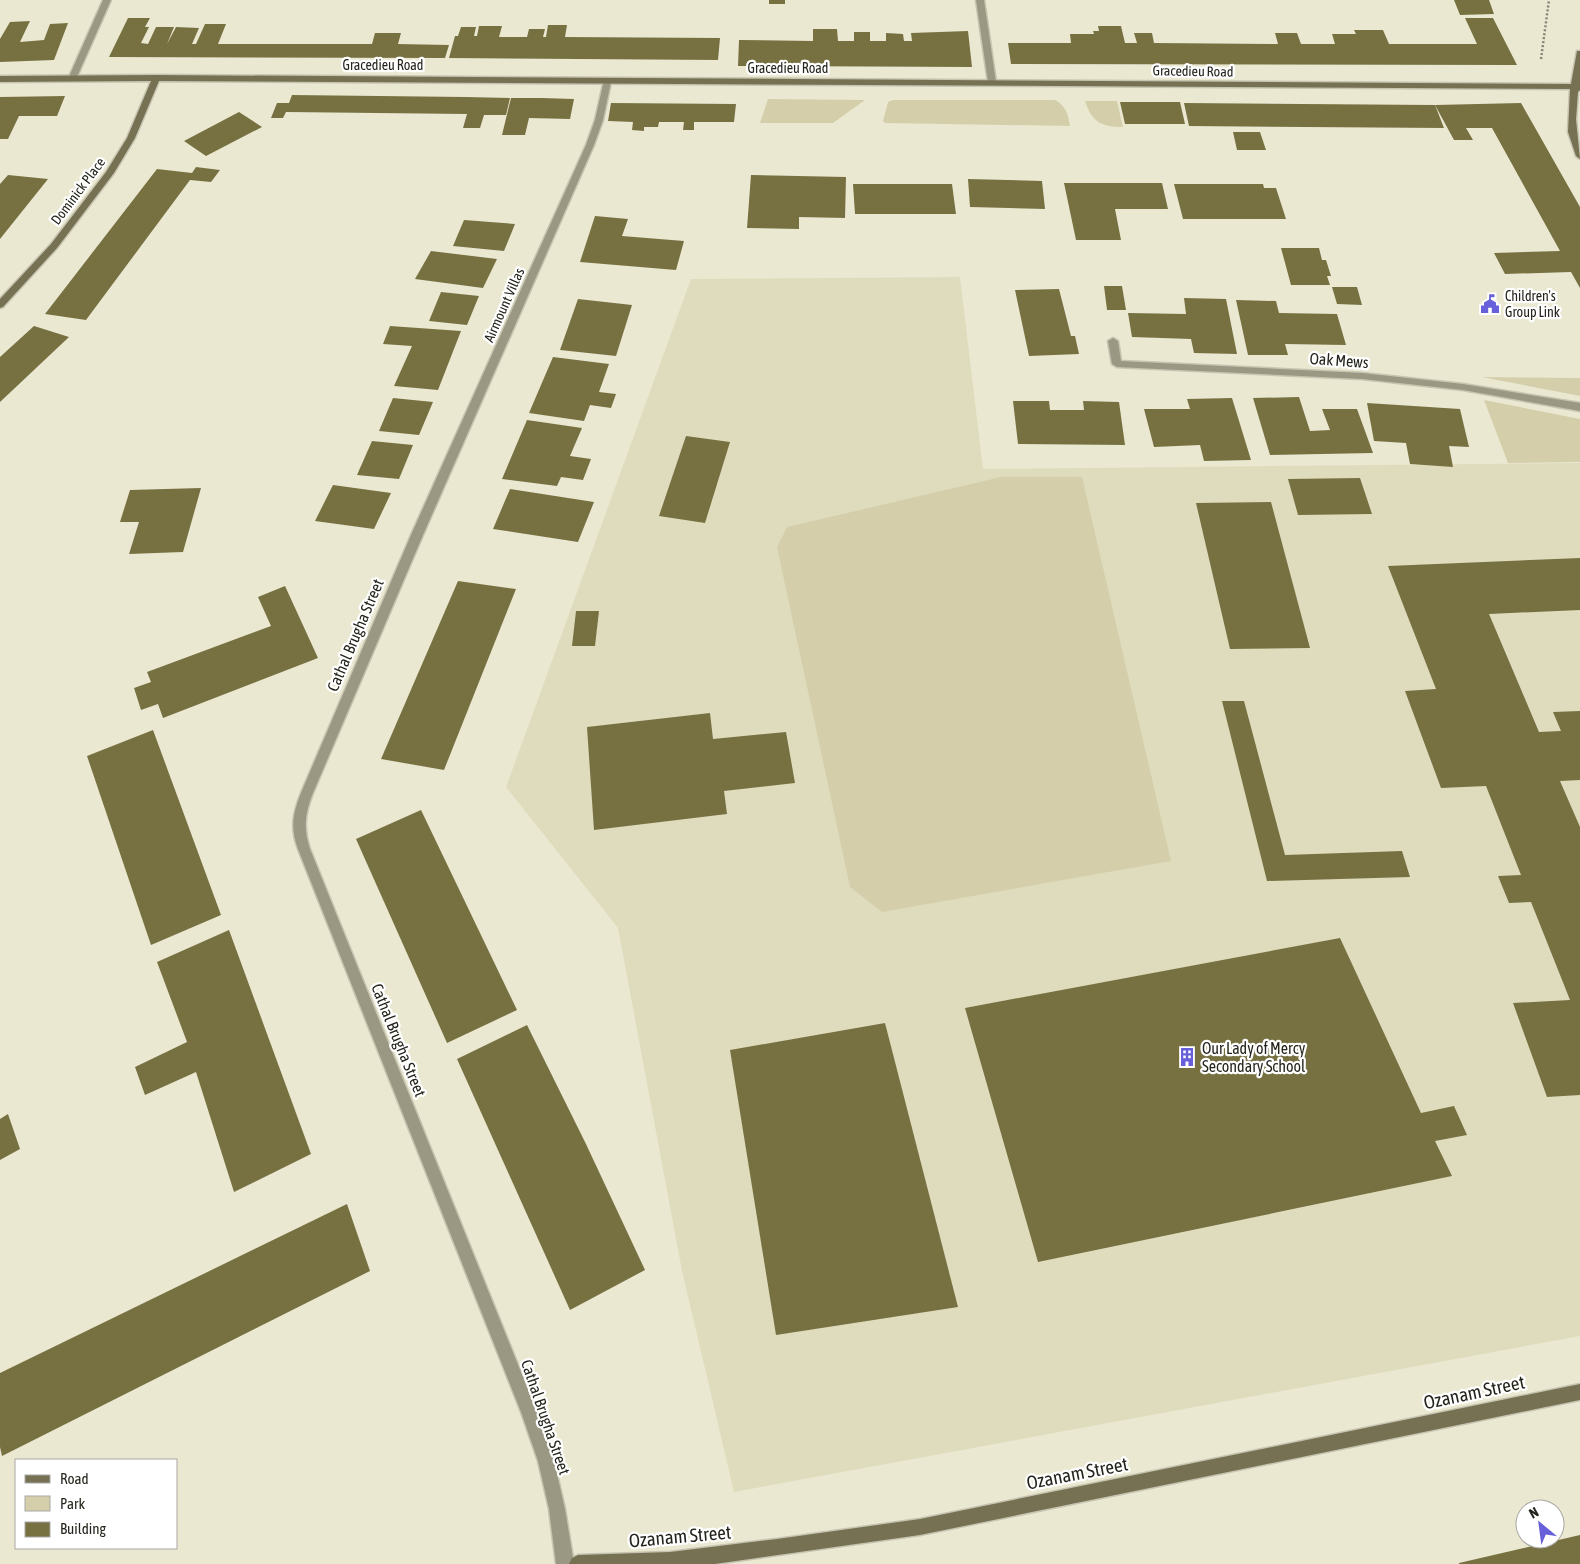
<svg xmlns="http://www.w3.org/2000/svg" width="1580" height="1564" font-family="'Asap Condensed',sans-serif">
<rect width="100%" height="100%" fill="#ebe8d2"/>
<!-- built -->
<path fill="#dfdcbe" d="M960 277 983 469 1580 463V1336L734 1492 682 1271 618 928 506 787 691 279Z"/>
<!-- green -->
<g fill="#d4cfaa">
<path d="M768 99H769L865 100 833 123H760Z"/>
<path d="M893 100H1055C1066 106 1068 114 1070 126L885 123 883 121 888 102Z"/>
<path d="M1085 101H1117L1123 127C1101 127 1092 122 1085 101Z"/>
<path d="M1482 377 1580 378V396Z"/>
<path d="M1484 400 1580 419V462L1508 463Z"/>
<path d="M1001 477H1082L1171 861 882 912 850 887 777 547 787 527Z"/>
</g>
<!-- building -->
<g fill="#777142">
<rect x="769" y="0" width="16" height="4"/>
<path d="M1454 0H1489L1494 14 1460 15Z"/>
<path d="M128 18H150L145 27H149L141 43 148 44 156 27H174L167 44 176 27 199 28 192 44H196L205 24H226L218 44H372L375 33H401L398 44 449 45 445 58 109 57Z"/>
<path d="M1465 18H1493L1517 65 1011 64 1008 43H1071L1070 34H1094L1093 31H1099L1098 26H1121L1125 43H1137L1134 33H1152L1154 43 1278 44 1275 33H1297L1301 44H1335L1332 34H1356L1354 30H1383L1389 44H1477Z"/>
<path d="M30 21 20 42 44 40 50 24 68 23 54 60 0 62V39L10 22Z"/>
<path d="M548 25H567L565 37 720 38 718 60 449 58 455 36H458L461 27H476L474 36H477L479 26H502L499 37H527L529 29H545L543 37H546Z"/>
<path d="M813 29H837L838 41H854V32H870V41H886V33L903 34 904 41H912L911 33 968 31 972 67 738 66 739 40 813 41Z"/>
<path d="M292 95 466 97 510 98 506 115H484L480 128H463L467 114 286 112 283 118H271L277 103H289Z"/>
<path d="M65 96 57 116H19L8 139H0V97Z"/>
<path d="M511 98H542L574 99 570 119 529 118 525 135H502Z"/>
<path d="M1120 102H1180L1185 124H1125Z"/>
<path d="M611 103 736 104 734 122H694V130H683L684 122H659L658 127H644V131L632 130 633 122 608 121Z"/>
<path d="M1184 103 1435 105 1444 128 1189 126Z"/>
<path d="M1521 103 1580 207V288L1571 272 1505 274 1494 253 1560 251 1492 128H1466L1473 140H1454L1435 105Z"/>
<path d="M239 112 262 127 206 156 184 141Z"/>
<path d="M1233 132H1260L1266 150H1237Z"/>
<path d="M196 167 220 170 211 182 190 180 86 320 45 314 157 169 192 173Z"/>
<path d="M8 175 48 179 0 239V184Z"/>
<path d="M751 175 846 177 845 218 799 217V229L747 228Z"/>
<path d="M968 179 1042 181 1045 209 970 207Z"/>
<path d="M1064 183H1162L1168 209H1115L1121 240H1076Z"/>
<path d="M853 184H952L956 214H855Z"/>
<path d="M1174 184H1263L1264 188H1276L1286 219H1183Z"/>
<path d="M595 216 628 219 622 236 684 241 676 270 580 262Z"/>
<path d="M464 220 515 224 504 251 453 246Z"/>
<path d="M1281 248H1319L1322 260H1326L1331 276H1327L1330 285H1291Z"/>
<path d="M431 251 497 259 483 288 415 279Z"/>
<path d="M1104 286H1122L1126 310H1107Z"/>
<path d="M1332 287H1357L1362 305 1337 304Z"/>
<path d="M1059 289 1071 336H1075L1079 354 1029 356 1015 290Z"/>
<path d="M441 292 479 296 467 325 429 321Z"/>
<path d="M1184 298 1226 299 1237 354 1194 353 1191 339 1132 337 1128 313 1186 314Z"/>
<path d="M578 299 632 305 616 356 560 350Z"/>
<path d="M1236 300 1276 301 1279 313 1337 314 1346 345 1285 344 1288 355H1248Z"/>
<path d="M34 326 69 337 0 402V357Z"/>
<path d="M390 326 461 331 438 390 394 386 412 346 383 344Z"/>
<path d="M553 357 609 364 599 392 616 394 611 408 590 405 584 421 529 413Z"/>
<path d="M1299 397 1310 431 1330 430 1322 409H1357L1373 453 1270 455 1253 398Z"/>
<path d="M393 398 433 402 419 435 379 431Z"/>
<path d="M1232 398 1251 460 1204 461 1200 445 1154 447 1144 409H1190L1187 399Z"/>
<path d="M1013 401H1049L1050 410H1084L1083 401 1119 402 1125 445 1018 444Z"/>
<path d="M1367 403 1460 409 1469 447 1449 446 1453 467 1410 464 1406 443 1374 441Z"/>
<path d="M527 420 582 428 570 456 591 459 583 480 561 477 557 486 502 479Z"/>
<path d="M686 436 730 442 705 523 659 516Z"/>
<path d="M372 441 413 445 399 479 357 475Z"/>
<path d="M1360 478 1372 514 1298 515 1288 479Z"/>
<path d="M333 485 391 493 374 529 315 521Z"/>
<path d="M201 488 183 552 129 554 139 522H120L130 490Z"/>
<path d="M510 489 594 502 578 542 493 529Z"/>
<path d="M1271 502 1310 648 1230 649 1196 503Z"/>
<path d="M1580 558V610L1489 614 1539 732 1561 731 1553 712 1580 711V780L1560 781 1580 827V1095L1547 1097 1513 1003 1570 1000 1531 902 1509 903 1498 876 1521 875 1486 786 1441 788 1405 691 1436 689 1388 566Z"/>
<path d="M458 581 516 589 444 770 381 759Z"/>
<path d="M285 586 318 658 163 718 158 704 141 710 134 688 151 682 147 672 271 626 258 597Z"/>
<path d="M576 611H599L595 646H572Z"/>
<path d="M1222 701H1244L1285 855 1402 851 1410 877 1267 881Z"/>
<path d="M710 713 713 739 786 732 795 783 724 791 727 814 594 830 587 727Z"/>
<path d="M153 730 221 915 151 945 87 756Z"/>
<path d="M421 810 517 1010 447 1043 356 839Z"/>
<path d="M229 930 311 1154 234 1192 196 1072 145 1095 135 1067 187 1042 157 962Z"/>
<path d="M1340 938 1421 1113 1454 1106 1467 1135 1435 1141 1452 1176 1038 1262 965 1008Z"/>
<path d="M885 1023 958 1307 776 1335 730 1050Z"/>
<path d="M527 1025 585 1142 645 1270 570 1310 457 1059Z"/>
<path d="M8 1114 20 1149 0 1160V1119Z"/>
<path d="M347 1204 370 1271 2 1456 0 1447V1373Z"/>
<path d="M1580 1535V1564H1459V1563Z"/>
</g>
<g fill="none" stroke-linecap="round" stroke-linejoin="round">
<!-- lane casing -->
<g stroke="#c7c5b1" stroke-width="3">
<path id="lane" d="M103 0H111L76 79 69 81 68 79Z"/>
</g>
<!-- street casing -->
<g stroke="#c7c5b1" stroke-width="3">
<g id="street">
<path d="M976 0H984L996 82 992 85 988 82Z"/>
<path d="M604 80 611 82 603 120 594 145 423 535 313 793C305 813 303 828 310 849L537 1412 554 1461 565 1509 574 1564H556L549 1509 538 1461 521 1412 298 849C290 828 293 813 301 793L411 535 586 145 595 120Z"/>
<path d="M1113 338 1118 341 1121 361 1362 373 1463 384 1580 403V411L1463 390 1362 379 1117 367 1112 364 1108 341Z"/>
</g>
</g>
<!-- secondary casing -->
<g stroke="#c7c5b1" stroke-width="3">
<g id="secondary">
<path d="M1577 51H1580V90L1578 92 1576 119 1580 159 1576 156 1568 132 1570 89 159 81 135 138 114 173 57 248 3 307 0 308V299L51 244 106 172 127 138 151 81 0 82V76L156 75 1571 84Z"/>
<path d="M1580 1384V1400L920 1535 715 1564H569L572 1558 578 1555 670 1552 777 1539 920 1519Z"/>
</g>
</g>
<!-- path -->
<path stroke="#868475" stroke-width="2.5" stroke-dasharray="2 2" stroke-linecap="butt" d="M1541 59 1549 0"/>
<!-- lane -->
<use href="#lane" fill="#9a9883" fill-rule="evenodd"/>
<!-- street -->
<use href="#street" fill="#9a9883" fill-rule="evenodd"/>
<!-- secondary -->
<use href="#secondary" fill="#767153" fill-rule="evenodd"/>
</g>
<!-- icons -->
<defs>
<g id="civic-bare" transform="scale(1.5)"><path d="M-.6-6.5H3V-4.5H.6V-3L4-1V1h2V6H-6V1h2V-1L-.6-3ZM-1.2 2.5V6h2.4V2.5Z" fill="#6760da" stroke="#fff" stroke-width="2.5" paint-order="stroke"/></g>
<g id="building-bare" transform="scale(1.5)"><path d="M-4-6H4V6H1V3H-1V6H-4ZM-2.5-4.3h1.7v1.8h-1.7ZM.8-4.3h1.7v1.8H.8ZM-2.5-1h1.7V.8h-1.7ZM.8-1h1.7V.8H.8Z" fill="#6760da" stroke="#fff" stroke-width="2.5" paint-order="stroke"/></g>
</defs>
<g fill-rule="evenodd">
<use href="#civic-bare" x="1490" y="304"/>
<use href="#building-bare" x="1187" y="1057"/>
</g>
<g text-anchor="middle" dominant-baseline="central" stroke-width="4.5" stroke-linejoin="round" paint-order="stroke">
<!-- far-street labels -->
<g font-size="14" fill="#25241c" stroke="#fff">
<text x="383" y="65">Gracedieu Road</text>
<text x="788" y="68">Gracedieu Road</text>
<text transform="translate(1193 71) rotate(1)">Gracedieu Road</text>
<text transform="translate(78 191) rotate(-53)">Dominick Place</text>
<text transform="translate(504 305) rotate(-66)">Airmount Villas</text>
</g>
<!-- far-poi labels -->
<g font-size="14" fill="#25241c" stroke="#fff" text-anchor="start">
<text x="1505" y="296">Children's<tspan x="1505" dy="16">Group Link</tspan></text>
</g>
<!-- street labels -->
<g font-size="16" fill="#25241c" stroke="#fff">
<text transform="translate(1339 360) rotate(4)">Oak Mews</text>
<text transform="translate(355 635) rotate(-67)">Cathal Brugha Street</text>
<text transform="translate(399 1040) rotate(68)">Cathal Brugha Street</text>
<text transform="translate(546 1417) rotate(71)">Cathal Brugha Street</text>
</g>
<!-- poi labels -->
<g font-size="16" fill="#25241c" stroke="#fff" text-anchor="start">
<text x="1202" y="1048">Our Lady of Mercy<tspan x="1202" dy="18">Secondary School</tspan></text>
</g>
<!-- near-street labels -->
<g font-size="19" fill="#25241c" stroke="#fff">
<text transform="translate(1474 1392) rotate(-12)">Ozanam Street</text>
<text transform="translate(1077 1473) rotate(-11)">Ozanam Street</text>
<text transform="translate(680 1536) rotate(-5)">Ozanam Street</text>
</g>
</g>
<!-- legend -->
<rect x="15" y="1459" width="162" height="90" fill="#ffffff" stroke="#a8a7a4"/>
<rect x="25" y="1475" width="25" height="8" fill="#767153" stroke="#a8a7a4"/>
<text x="60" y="1484" font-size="15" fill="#25241c">Road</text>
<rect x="25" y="1496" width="25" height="15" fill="#d4cfaa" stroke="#a8a7a4"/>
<text x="60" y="1509" font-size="15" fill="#25241c">Park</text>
<rect x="25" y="1522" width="25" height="15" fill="#777142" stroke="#a8a7a4"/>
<text x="60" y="1534" font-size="15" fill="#25241c">Building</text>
<!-- north arrow -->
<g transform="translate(1540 1524) rotate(331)"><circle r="24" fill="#ffffff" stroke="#a8a7a4"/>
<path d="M0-4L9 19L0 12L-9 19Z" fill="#6760da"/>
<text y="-8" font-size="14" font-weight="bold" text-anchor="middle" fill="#25241c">N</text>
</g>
</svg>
